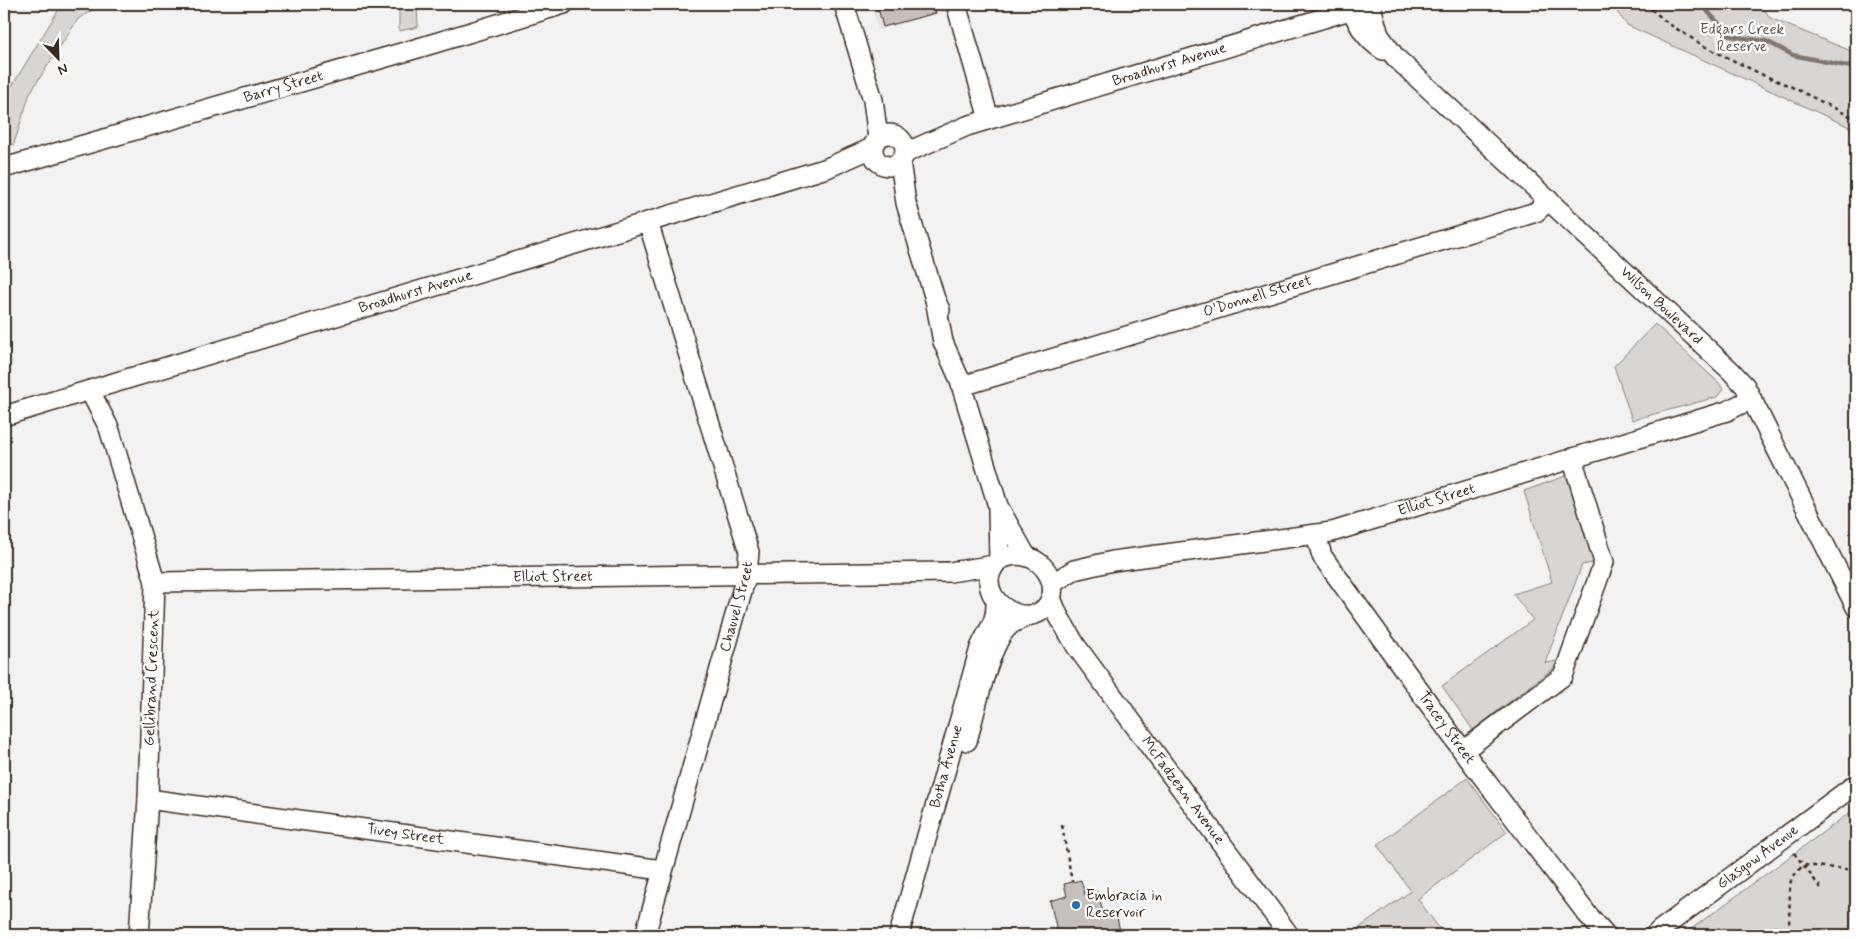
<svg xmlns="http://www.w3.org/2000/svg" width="1860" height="939" font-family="Mynerve,sans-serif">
<rect width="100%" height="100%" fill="#f3f2f2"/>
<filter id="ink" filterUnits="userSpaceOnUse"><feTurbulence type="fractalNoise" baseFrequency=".02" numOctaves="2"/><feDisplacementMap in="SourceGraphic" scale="10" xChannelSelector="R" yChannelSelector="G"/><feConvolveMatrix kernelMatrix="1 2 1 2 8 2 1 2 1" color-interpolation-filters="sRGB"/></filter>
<g filter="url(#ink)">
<!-- built -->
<path fill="#e6e3e2" d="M871 4H951L952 10 878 30Z"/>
<!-- green -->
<g fill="#d8d5d2" stroke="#8a8078">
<path d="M62 4H102L78 19 30 93 14 144 4 147V99Z"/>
<path d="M399 4H417L418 27 399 31Z"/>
<path d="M1611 4H1761L1770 18 1856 53V130L1627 25Z"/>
<path d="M1655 324 1719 383 1723 389 1717 397 1632 420 1614 366Z"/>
<path d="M1571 474 1599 562 1582 565 1545 663 1558 661 1556 666 1473 730 1442 686 1533 620 1513 594 1552 582 1524 491Z"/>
<path d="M1467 778 1507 832 1418 899 1444 935H1349L1411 891 1377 845Z"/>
<path d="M1856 808V935H1683Z"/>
</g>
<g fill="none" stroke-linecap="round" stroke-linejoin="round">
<!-- stream -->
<path stroke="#827770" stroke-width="4.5" d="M1701 4 1730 36 1766 41 1793 55 1856 68"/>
</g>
<!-- building -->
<g fill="#c6c0bd" stroke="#3b2a1e">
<path d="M877 4H933L936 13 883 27Z"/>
<path d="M1081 880 1085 895 1098 892 1104 916 1116 914 1121 935H1058L1050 901 1067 896 1064 884Z"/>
</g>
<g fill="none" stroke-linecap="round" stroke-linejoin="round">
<!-- minor casing -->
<g stroke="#3b2a1e" stroke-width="22">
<g id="minor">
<path d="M844 4 873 100 878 138"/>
<path d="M956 4 989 119"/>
<path id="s1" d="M1370 4 1379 35 1395 57 1731 371 1745 386 1856 607"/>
<path d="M1352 10C1359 27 1367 40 1383 50"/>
<circle cx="889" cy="150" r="16"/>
<path id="s2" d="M905 153 967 126 1370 4"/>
<path d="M900 161 906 203 935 299 940 310"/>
<path id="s3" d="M4 168 425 46 564 4"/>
<path d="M935 299 943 342 959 378 998 506 1026 556"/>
<path id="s4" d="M962 386 1536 212 1549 200"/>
<path d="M90 391 109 428 155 582 148 799 139 935"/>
<path id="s5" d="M4 416 827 168 872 148"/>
<path d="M998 509 999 560"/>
<path id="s6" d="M1316 535 1322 556 1463 751 1587 914 1606 935"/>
<path d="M1013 555C1016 555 1021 555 1024 556 1046 560 1062 588 1046 607 1027 629 982 604 990 574 992 570 994 564 998 561 1002 558 1008 557 1013 555Z"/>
<path id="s7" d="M155 582 950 572 995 565"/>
<path id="s8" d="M1053 583 1074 570 1113 561 1332 532 1727 411 1751 399"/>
<path id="s9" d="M1051 598 1058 615 1076 646 1289 935"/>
<path d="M967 741C975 713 989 643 1009 626 1014 621 1023 619 1030 615"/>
<path d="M1463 751 1563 676 1604 562 1572 458"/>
<path id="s10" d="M148 799 662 870"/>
<path id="s11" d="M645 935 747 573 749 552 648 222"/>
<path id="s12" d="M899 935 980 648C988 629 997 623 996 601"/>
<path id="s13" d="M1655 935 1660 930 1856 784"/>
</g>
</g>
<!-- path -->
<g stroke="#3b2a1e" stroke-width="2.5" stroke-dasharray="4 4" stroke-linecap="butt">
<path d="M1645 4 1669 24 1704 46 1765 76 1790 86 1856 119"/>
<path d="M1062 825 1072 882"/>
<path d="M1794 853 1823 891"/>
<path d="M1781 935 1789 930 1790 884 1792 878 1803 865 1856 870"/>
</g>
<!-- minor -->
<use href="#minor" stroke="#fff" stroke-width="19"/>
</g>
</g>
<!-- markers -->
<circle fill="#1f6fb2" stroke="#fff" stroke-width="2" cx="1076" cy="905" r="5"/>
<g text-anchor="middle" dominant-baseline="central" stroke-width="4.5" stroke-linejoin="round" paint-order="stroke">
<!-- park labels -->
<g font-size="15" fill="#62554b" stroke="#fff">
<text x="1742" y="30">Edgars Creek<tspan x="1742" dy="17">Reserve</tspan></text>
</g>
<!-- street labels -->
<g font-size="15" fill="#3b2a1e" stroke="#fff">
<text stroke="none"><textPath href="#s2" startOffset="279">Broadhurst Avenue</textPath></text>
<text stroke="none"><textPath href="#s3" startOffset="291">Barry Street</textPath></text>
<text stroke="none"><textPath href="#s5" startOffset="430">Broadhurst Avenue</textPath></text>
<text stroke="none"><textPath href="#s4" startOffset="309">O'Donnell Street</textPath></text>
<text stroke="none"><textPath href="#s1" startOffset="424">Wilson Boulevard</textPath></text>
<text stroke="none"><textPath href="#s8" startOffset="395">Elliot Street</textPath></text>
<text stroke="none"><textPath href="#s7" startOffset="398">Elliot Street</textPath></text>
<text stroke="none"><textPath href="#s11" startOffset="341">Chauvel Street</textPath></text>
<text transform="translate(152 678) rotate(-88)">Gellibrand Crescent</text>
<text stroke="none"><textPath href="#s6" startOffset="234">Tracey Street</textPath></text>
<text stroke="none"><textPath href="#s12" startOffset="175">Botha Avenue</textPath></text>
<text stroke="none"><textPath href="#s9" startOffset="234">McFadzean Avenue</textPath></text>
<text stroke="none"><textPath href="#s10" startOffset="260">Tivey Street</textPath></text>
<text stroke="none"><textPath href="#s13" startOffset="129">Glasgow Avenue</textPath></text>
</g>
<!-- poi labels -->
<g font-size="15" fill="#3b2a1e" stroke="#fff" text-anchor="start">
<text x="1086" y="896">Embracia in<tspan x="1086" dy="17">Reservoir</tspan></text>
</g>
</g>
<!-- margin -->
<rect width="1860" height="939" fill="none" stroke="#fff" stroke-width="20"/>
<rect x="10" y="10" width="1840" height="919" fill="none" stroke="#3b2a1e" stroke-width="2" filter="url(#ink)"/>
<!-- north arrow -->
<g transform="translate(58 58) rotate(157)" stroke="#ffffff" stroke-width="4" paint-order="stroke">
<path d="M0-4L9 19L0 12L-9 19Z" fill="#3b2a1e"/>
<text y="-8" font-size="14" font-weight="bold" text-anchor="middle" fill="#3b2a1e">N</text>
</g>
</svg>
